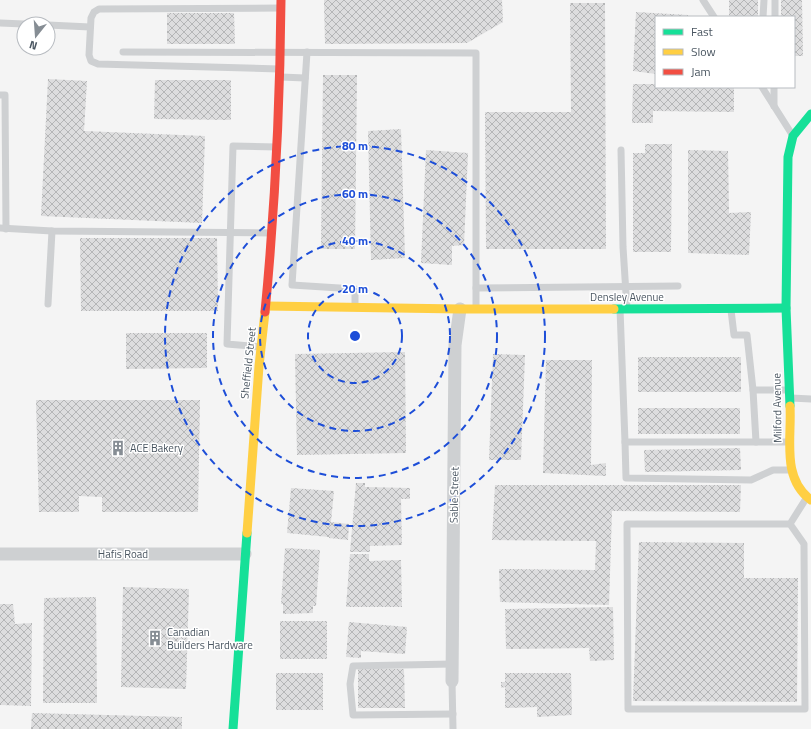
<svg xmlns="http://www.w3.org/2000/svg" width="811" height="729" font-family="'Titillium Web',sans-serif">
<defs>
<pattern id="building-cross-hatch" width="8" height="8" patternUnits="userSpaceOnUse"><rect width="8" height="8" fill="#ddddde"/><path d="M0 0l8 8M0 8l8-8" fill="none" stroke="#b5b6b7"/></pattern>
</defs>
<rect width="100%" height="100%" fill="#f4f4f4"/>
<!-- building -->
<g fill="url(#building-cross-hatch)">
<path d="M324 0H502L503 22 467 43 325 44Z"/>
<rect x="729" y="0" width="29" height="17"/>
<path d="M781 0H802L803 56H794V17H781Z"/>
<path d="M570 3H605L606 249H486L485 112H571Z"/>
<path d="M636 12 688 15V17H656V74L633 71Z"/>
<path d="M167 13H234L235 44H167Z"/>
<path d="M323 75H357L355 249H321Z"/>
<path d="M48 79 87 81 84 131 205 136 202 223 41 216Z"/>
<path d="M155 80H231V120L154 119Z"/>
<path d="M633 84H656V87H734V112L653 111V123H632Z"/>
<path d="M401 129 405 258 371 260 368 131Z"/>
<path d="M645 144H672L671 252H633V153H645Z"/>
<path d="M426 150 468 153 464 245 452 246V265L421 263Z"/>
<path d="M688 150 728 151 729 213 751 212 749 255 688 253Z"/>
<path d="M80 238H217L218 311H81Z"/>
<path d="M126 333H207V368L126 369Z"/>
<path d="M405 352 406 453 297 455 295 354Z"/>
<path d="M493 354 525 355 521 460H489Z"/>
<rect x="638" y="357" width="103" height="35"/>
<path d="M546 360H592L591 465 606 463V476L543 473Z"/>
<path d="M36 400H200L198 512H102V497L79 496V512H39Z"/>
<rect x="638" y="408" width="102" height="26"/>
<path d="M740 448 741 470 645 472 644 450Z"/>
<path d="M356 483H365V487L410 488V499H401L402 545 370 546V552H350Z"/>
<path d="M495 485H741L740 512 612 511 609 605 500 602 499 569 595 570 596 541 492 540Z"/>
<path d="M291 488 334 491 331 522 349 524 348 540 329 538V537L287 533Z"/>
<path d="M639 542 744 543V578H798L797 702 633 701Z"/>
<path d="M285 548 320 550 316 606H313V613L283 614V604H281Z"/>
<path d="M350 554H369V561L401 560 402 607H346Z"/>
<path d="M123 587 189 589 186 689 121 687Z"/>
<path d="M96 597 97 703H43L44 598Z"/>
<path d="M0 604H13L15 624 32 623 31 706 0 705Z"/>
<path d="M613 607 614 660 590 661 589 648 506 649 505 609Z"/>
<rect x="280" y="621" width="47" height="38"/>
<path d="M349 622 407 627 405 654 361 651V658L346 657Z"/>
<path d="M358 669H404L405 708H358Z"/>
<rect x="276" y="673" width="47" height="37"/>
<path d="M505 673H571L572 715 537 717V707L505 708V687L501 688V682H505Z"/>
<path d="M32 713 182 717V729H31Z"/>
</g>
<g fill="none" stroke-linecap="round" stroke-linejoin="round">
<!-- lane -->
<g stroke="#ced0d2" stroke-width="7">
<path d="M703 0 714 17"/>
<path d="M763 17 764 0"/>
<path d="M775 17V0"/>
<path d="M0 23 24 24"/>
<path d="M48 25 90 27"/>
<path d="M123 52 476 53V309"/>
<path d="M307 52 292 285 355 289V306"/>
<path d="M279 69 98 64 91 61 89 55 91 18 94 12 99 9 280 8"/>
<path d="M281 77 305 78"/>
<path d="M762 87 793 136"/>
<path d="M0 95H5L6 229"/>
<path d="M774 106V87"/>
<path d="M621 150 623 247 627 309"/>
<path d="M0 228 52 231 271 233"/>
<path d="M476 288 678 286"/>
<path d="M48 304 52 231"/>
<path d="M620 309 625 442H789"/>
<path d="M731 310 734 335H747L753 390 756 442"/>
<path d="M261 347 227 344 233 146 277 147"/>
<path d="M753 390H789"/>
<path d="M791 398 811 399"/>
<path d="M625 442 626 478 751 480 773 470H791"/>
<path d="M790 524 804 544 805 709H628L627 524H790L807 497"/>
<path d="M452 664 353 666 350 684 353 715 453 714"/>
<path d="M452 681 453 729"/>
</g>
<!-- street -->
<g stroke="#ced0d2" stroke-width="13">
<path d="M0 554H245"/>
<path d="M452 681 455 345 460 309"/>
</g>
<!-- fast -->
<g stroke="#16e098" stroke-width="9">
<path d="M614 309 786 308"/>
<path d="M790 406 786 308 788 157 793 136 811 114"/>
<path d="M233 729 247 533"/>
</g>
<!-- slow -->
<g stroke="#ffcf43" stroke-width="9">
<path d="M266 306 460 309H614"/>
<path d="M790 406C792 438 781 478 811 500"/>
<path d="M247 533 259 366 265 312"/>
</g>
<!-- jam -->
<path stroke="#f24e42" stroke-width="9" d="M265 312C275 208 280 104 281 0"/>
</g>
<!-- distance rings -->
<g fill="none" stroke="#1d4ed8" stroke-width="2" stroke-dasharray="7 5">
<circle cx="355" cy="336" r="47"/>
<circle cx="355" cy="336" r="95"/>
<circle cx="355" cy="336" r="142"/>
<circle cx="355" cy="336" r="190"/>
</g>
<!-- icons -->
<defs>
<g id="building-bare" transform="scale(1.2)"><path d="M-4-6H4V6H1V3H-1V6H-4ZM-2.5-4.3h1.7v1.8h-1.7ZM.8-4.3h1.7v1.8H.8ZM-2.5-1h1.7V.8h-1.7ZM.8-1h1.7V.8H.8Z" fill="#868d94" stroke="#fff" stroke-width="2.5" paint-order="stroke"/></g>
</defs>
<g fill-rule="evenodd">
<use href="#building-bare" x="118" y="448"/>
<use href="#building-bare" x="155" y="638"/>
</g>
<g text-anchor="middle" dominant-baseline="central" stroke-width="3" stroke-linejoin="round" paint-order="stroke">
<!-- street labels -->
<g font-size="11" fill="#4a5661" stroke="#fff">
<text x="627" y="297">Densley Avenue</text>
<text transform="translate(248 363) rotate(-84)">Sheffield Street</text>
<text transform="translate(777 408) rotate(-91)">Milford Avenue</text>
<text transform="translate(454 495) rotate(-89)">Sable Street</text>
<text x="123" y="554">Hafis Road</text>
</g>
<!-- poi labels -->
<g font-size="11" fill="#4a5661" stroke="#fff" text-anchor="start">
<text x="130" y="448">ACE Bakery</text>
<text x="167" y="632">Canadian<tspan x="167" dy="13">Builders Hardware</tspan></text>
</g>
</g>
<circle cx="355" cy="336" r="6" fill="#1d4ed8" stroke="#fff" stroke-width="2"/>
<g font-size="12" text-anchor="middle" font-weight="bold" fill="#1d4ed8" stroke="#fff" stroke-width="3" stroke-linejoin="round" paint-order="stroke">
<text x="355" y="150">80 m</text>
<text x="355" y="198">60 m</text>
<text x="355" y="245">40 m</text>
<text x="355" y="293">20 m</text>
</g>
<!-- legend -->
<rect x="655" y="16" width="140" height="72" fill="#ffffff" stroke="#b7bbc0"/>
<rect x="663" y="29" width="20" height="6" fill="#16e098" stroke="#b7bbc0"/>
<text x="691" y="36" font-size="12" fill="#4a5661">Fast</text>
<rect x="663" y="49" width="20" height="6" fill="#ffcf43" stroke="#b7bbc0"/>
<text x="691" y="56" font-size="12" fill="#4a5661">Slow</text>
<rect x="663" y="69" width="20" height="6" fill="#f24e42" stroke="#b7bbc0"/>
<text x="691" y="76" font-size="12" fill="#4a5661">Jam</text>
<!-- north arrow -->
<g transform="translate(36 36) rotate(197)"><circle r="19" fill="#ffffff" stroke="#b7bbc0"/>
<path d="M0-3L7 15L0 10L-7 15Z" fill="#868d94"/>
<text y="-6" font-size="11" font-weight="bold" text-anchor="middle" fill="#4a5661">N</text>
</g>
</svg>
